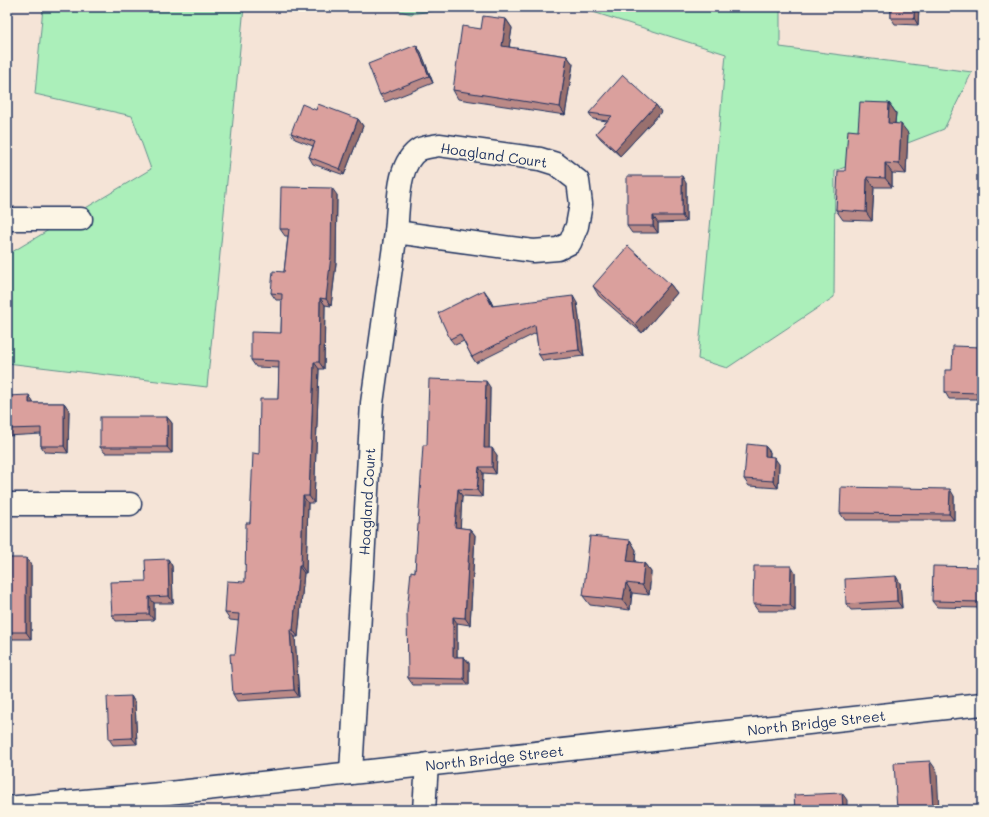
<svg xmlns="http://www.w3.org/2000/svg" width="989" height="817" font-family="Mali,sans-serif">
<rect width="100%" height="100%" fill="#f5e4d7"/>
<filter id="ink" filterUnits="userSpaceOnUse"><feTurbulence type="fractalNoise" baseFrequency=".025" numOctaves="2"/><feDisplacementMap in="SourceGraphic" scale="8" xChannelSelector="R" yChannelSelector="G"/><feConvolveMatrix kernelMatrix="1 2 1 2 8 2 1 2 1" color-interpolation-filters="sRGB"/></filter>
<g filter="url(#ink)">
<!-- green -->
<g fill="#abefba" stroke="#638f8c">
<path d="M43 7H244L207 387 7 363V255L151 169 132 116 35 94Z"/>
<path d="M386 7H459L411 14Z"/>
<path d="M577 7H780V47L972 72 944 129 835 171 834 297 727 368 698 359 726 54Z"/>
</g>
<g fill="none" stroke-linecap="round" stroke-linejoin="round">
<!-- minor casing -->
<g stroke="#1b2f5e" stroke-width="25">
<g id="minor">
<path d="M439 145 540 159 556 164 578 181 581 204 577 226 570 243 558 249 533 251 396 232C399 206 396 163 420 149 425 147 433 146 439 145Z"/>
<path d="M7 219H81"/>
<path d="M7 504H130"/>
<path id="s1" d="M351 773 372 403 396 232"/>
<path id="s2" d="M7 808 160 794 982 704"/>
<path d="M424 810 427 764"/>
</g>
</g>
<!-- minor -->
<use href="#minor" stroke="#fcf5e5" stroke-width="22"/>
</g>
<!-- wall -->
<g fill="#bb8a87" stroke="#1b2f5e">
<path d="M891 7H928V9H919L918 25 895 24 891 18Z"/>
<path d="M506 19 512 28 509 47 567 56 573 64 565 115 458 99 453 90 481 29Z"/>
<path d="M416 45 421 52 433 83 385 102 380 95Z"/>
<path d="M889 103 896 113 895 123 908 133 906 174 892 173V187H874L872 221 843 220 836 210 845 171Z"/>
<path d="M656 105 661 112 620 156 601 139 596 133 607 121 593 119 589 113Z"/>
<path d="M358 119 363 126 344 175 313 164 309 157 313 146 295 139 291 133Z"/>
<path d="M686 183V222L658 223V233H632L627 226Z"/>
<path d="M337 195 336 263 331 306 325 305 324 369H319L314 503H308L306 573H304L298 637H295L299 697 237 701 233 694 239 621 230 620 225 613 245 582 250 523 259 454 278 399 279 368 256 367 251 360 281 333 282 300H276L271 293 284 272 288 236H285L280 229Z"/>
<path d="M670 284 677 293 642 333 599 296 593 286Z"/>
<path d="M489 297 493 306 577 303 584 356 543 361 539 355 536 333 476 363 472 357 464 341 455 345 450 339Z"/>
<path d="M981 347 982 348V399H949L945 392Z"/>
<path d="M490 387 489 448 497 455 496 474 483 473 482 497 462 496 460 528 470 529 475 535 470 625 457 623V657H464L469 663V685H413L408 678 415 572 427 445Z"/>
<path d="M7 396 33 402V403H64L69 410 68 453 45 452 41 446V434L7 436Z"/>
<path d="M167 417 172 423V453H105L100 447Z"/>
<path d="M765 446 770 452V457L779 464 778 488 749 486 744 479Z"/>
<path d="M954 496V520H845L840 513Z"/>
<path d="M630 540 636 550 635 562 644 563 651 572 649 595 632 593 630 610 590 605 583 596Z"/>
<path d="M7 558 31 565V639H7Z"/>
<path d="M168 559 172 566 173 603H154V620L116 621 112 615Z"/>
<path d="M982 567V608L937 607 932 601Z"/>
<path d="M795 573V611H758L753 604Z"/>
<path d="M900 583 902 608 851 610 846 604Z"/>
<path d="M131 696 135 703 137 744 113 745 109 739Z"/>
</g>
<!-- shaded-wall -->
<g fill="#99706e" stroke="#1b2f5e">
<path d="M914 7H918L919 9 918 25 914 18Z"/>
<path d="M506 19 512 28 508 54 502 46Z"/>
<path d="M416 45 421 52 433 83 429 76Z"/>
<path d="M567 56 573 64 565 115 560 107Z"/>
<path d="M889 103 896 113 894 132 888 123Z"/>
<path d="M656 105 661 112 620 156 615 150Z"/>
<path d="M358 119 363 126 344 175 340 169Z"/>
<path d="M901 124 908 133 906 174 899 164Z"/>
<path d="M885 163 892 173V187L885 178Z"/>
<path d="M682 176 686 183V222L682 216Z"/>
<path d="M867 177 874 187 872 221 866 212Z"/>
<path d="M332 188 337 195 336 263 331 306 326 299Z"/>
<path d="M653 216 658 223V233L653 226Z"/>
<path d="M670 284 677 293 642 333 635 324Z"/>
<path d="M484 290 489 297 496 313 492 306Z"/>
<path d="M573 296 577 303 584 356 579 350Z"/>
<path d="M320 298 325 305 324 369 319 362Z"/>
<path d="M981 347 982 348V395L980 393Z"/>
<path d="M314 362 319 369 314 503 309 496Z"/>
<path d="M486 381 490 387 489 455 484 448Z"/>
<path d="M29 395 33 402 34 410 29 403Z"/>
<path d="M64 403 69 410 68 453 64 446Z"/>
<path d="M167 417 172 423V453L167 447Z"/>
<path d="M765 446 770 452 769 463 765 456Z"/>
<path d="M492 448 497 455 496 474 492 467Z"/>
<path d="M774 457 779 464 778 488 773 481Z"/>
<path d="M479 467 483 473 482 497 477 490Z"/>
<path d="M458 489 462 496 460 534 455 527Z"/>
<path d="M950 489 954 496V520L949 514Z"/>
<path d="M303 496 308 503 306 573 301 566Z"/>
<path d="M470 529 475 535 470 625 465 618Z"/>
<path d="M630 540 636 550 634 570 627 561Z"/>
<path d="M26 558 31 565V639L26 632Z"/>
<path d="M168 559 172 566 173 603 169 596Z"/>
<path d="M644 563 651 572 649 595 642 585Z"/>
<path d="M299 566 304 573 298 637 293 630Z"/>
<path d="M791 566 795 573V611L790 605Z"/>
<path d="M982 567V604L981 602Z"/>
<path d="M896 576 900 583 902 608 897 601Z"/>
<path d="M626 583 632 593 630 610 623 600Z"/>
<path d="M149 597 154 603V620L149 614Z"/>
<path d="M453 617 457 623V663L453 657Z"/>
<path d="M290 630 295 637 299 697 294 690Z"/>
<path d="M464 657 469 663V685L464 679Z"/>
<path d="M131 696 135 703 137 744 132 738Z"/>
<path d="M930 761 937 771 939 810H933Z"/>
<path d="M842 793 847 800V810H843Z"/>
</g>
<!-- building -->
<g fill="#daa09d" stroke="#1b2f5e">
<rect x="891" y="7" width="23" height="11"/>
<path d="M483 16 506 19 502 46 567 56 560 107 453 90 462 26 481 29Z"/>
<path d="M416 45 429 76 380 95 368 64Z"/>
<path d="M623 75 656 105 615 150 596 133 612 116 589 113Z"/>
<path d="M860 102 889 103 888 123 901 124 899 164 885 163V178L867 177 866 212 836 210 838 171H845L848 130 858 131Z"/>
<path d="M302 104 316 110 318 104 358 119 340 169 309 157 315 142 291 133Z"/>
<path d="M627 176H682V216H653V226H627Z"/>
<path d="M281 187 332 188 331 256 326 299 320 298 319 362H314L309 496H303L301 566H299L293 630H290L294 690 233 694 230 654H235L239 614 225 613 227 581 245 582 246 523H250L253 453 259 454 260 399H278L279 361 251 360V332L281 333 282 294 271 293 273 271 284 272 289 229H280Z"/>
<path d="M628 246 670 284 635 324 593 286Z"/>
<path d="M484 290 492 306 573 296 579 350 539 355 535 325 472 357 460 334 450 339 438 313Z"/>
<path d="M953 346 981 347 980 393 945 392V370H952Z"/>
<path d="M429 379 486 381 484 448H492V467H479L477 490 458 489 455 527 470 529 465 618 453 617V657H464V679L408 678 407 612 411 571 415 572 423 445H427Z"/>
<path d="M29 395V403H64V446H41V428L7 429V396Z"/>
<rect x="100" y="417" width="67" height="30"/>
<path d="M747 444 765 446V456L774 457 773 481 744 479Z"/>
<path d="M841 487 950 489 949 514 840 513Z"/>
<path d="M590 536 630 540 627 561 644 563 642 585 626 583 623 600 583 596Z"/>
<rect x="7" y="558" width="19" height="74"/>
<path d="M168 559 169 596 149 597V614L112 615 110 582 146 581 145 560Z"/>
<path d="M754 566H791L790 605 753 604Z"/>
<path d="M933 566 982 567 981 602 932 601Z"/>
<path d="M896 576 897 601 846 604 845 579Z"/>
<path d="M131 696 132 738 109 739 107 697Z"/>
<path d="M930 761 933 810H897L894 763Z"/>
<path d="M842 793 843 810H795L794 795Z"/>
<path d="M708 808V810H673Z"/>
</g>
</g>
<g text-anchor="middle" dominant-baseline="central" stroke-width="3" stroke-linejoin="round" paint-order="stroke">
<!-- street labels -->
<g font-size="14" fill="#1b2f5e" stroke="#fcf5e5">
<text transform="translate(494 155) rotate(8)">Hoagland Court</text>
<text stroke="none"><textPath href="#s1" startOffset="272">Hoagland Court</textPath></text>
<text stroke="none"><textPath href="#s2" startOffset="814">North Bridge Street</textPath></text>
<text stroke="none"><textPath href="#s2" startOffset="490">North Bridge Street</textPath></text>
</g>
</g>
<!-- margin -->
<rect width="989" height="817" fill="none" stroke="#fcf5e5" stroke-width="24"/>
<rect x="12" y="12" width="965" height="793" fill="none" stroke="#1b2f5e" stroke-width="1.5" filter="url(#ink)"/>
</svg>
